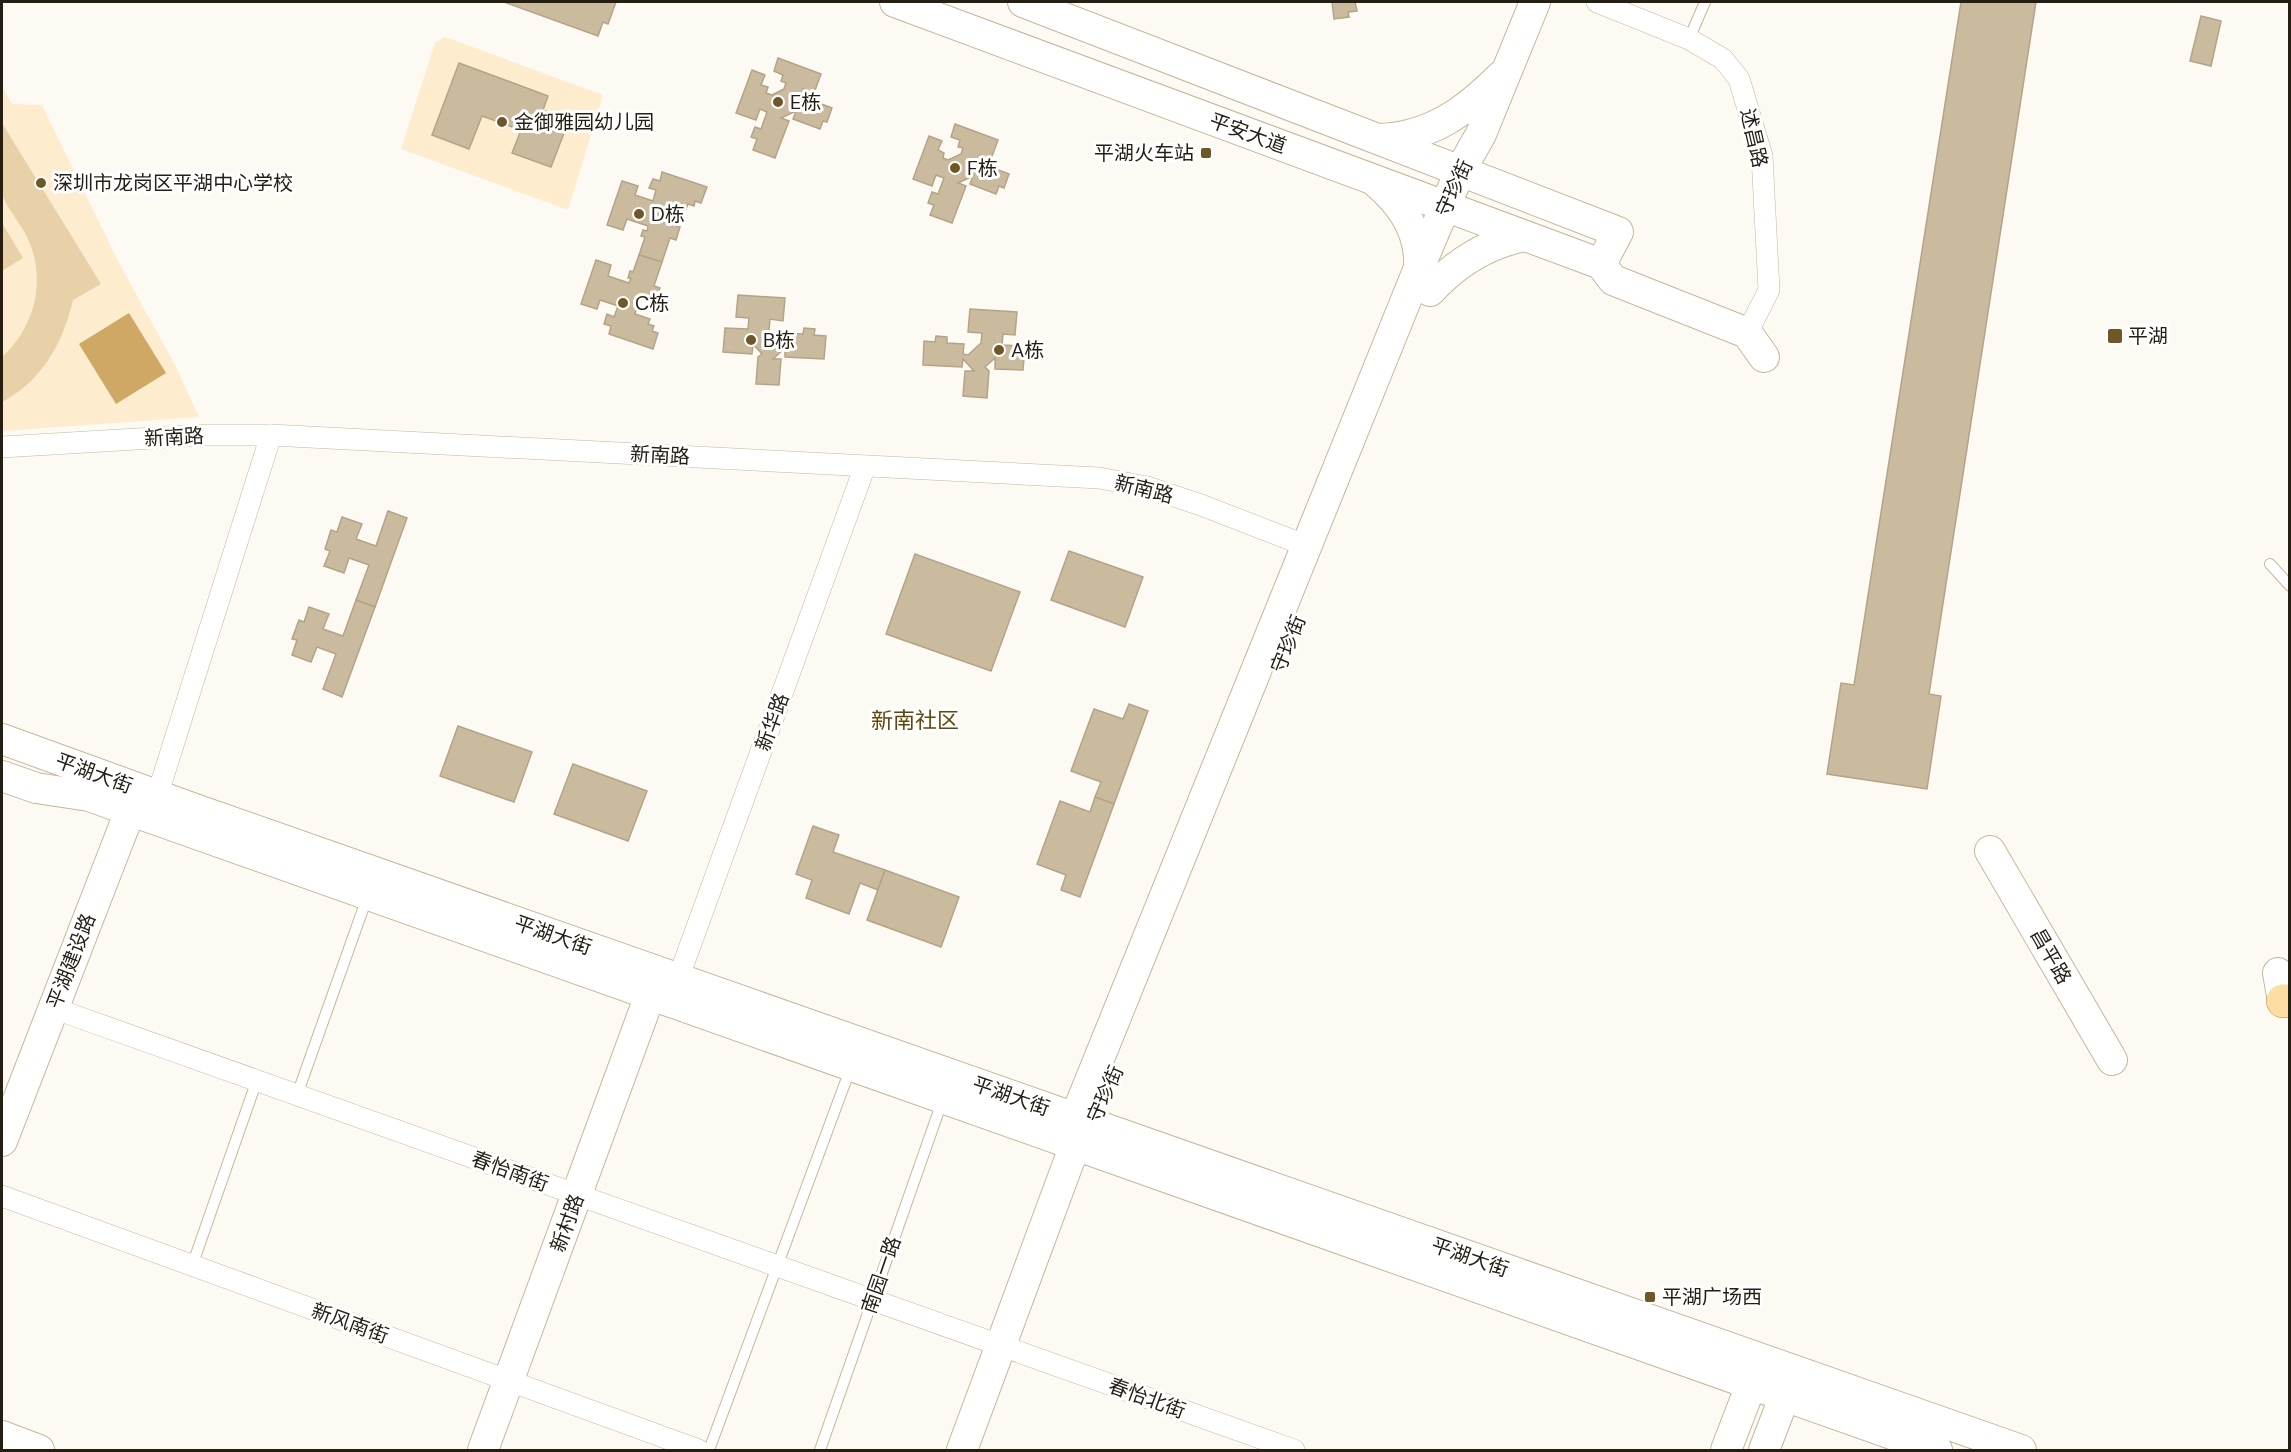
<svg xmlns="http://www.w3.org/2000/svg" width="2291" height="1452" font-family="'DM Sans','Noto Sans SC',sans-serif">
<rect width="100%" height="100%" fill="#fdfaf4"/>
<!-- built -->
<g fill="#fdecce">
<path d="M445 37 603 95 568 210 401 149 435 43Z"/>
<path d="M2 87 12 104 42 105 118 261 176 367 199 417 2 431Z"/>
</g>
<!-- green -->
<g fill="#e8d1a8">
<path d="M2 123 101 284 73 300C63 343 42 381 2 402V357C33 329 46 284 30 244 24 227 10 213 3 197 0 187 1 137 2 123Z"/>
<path d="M2 223 23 258 2 271Z"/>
</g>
<!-- water -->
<path fill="#cea864" d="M129 313 166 373 116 404 79 344Z"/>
<!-- building -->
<g fill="#cbbb9e" stroke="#b4a487" stroke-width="1.5">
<path d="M504 2H616L608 24 603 22 598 36Z"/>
<path d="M1332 2H1355L1357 11 1348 12 1349 17 1334 19Z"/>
<path d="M1961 2H2036L1929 694 1941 696 1927 789 1827 774 1841 683 1854 685Z"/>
<path d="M2201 16 2221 21 2211 66 2190 61Z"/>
<path d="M778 58 821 74 814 93 803 89 800 96 832 108 827 122 823 121 820 129 793 119 796 111 781 118 789 121 775 158 753 150 757 139 751 137 755 127 761 129 767 112 760 109 756 120 736 113 752 70 765 75 761 85 768 87 766 93 772 95 784 89 786 83 781 81 783 75 774 71Z"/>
<path d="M459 63 548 96 543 110 569 120 551 167 512 153 521 130 482 116 469 149 432 135Z"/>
<path d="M955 124 998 140 991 159 980 155 977 162 1009 174 1004 188 999 186 996 194 970 184 973 176 958 183 966 186 952 223 930 215 934 205 928 203 932 192 938 194 944 178 936 175 932 186 913 179 929 136 942 141 938 150 944 153 943 158 948 160 961 154 963 148 958 147 960 140 951 137Z"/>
<path d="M662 172 707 187 701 203 695 201 694 206 688 204 686 209 671 204 665 222 680 227 676 240 670 238 662 262 639 255 645 237 641 236 643 230 647 231 648 226 627 219 623 230 607 225 622 181 638 186 635 195 653 201 656 190 649 188 653 179 660 181Z"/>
<path d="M639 255 662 262 654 286 660 288 655 301 640 296 635 314 650 319 648 324 654 326 652 331 658 333 653 349 609 334 611 326 604 324 607 314 614 317 618 306 600 300 597 309 581 304 596 260 611 265 608 276 629 283 631 278H628L630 271 633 272Z"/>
<path d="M738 295 785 298 783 321 770 319 769 330 781 343 786 344V333L803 334 804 328 815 329 814 335 826 336 824 359 785 357V348L773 359H781L779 385 756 384 758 357 762 354 753 344 752 354 723 352 725 328 748 329 749 318 736 317Z"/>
<path d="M970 309 1017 312 1015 335 1003 334 1002 345 1025 346 1023 370 995 369V358L985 367 989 371 987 398 963 396 965 371H974L963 359 962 367 923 365 924 341 935 342 936 336 947 337V343L964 344 963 354 968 355 981 343 982 333 968 332Z"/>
<path d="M388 511 407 518 375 607 356 600 369 565 349 558 344 573 324 566 330 551 325 549 331 530 337 532 342 517 362 524 356 539 376 546Z"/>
<path d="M1069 551 1143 577 1125 627 1051 600Z"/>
<path d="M915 554 1020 592 991 671 886 634Z"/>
<path d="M356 600 375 607 342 697 323 689 336 654 317 647 311 662 292 655 297 640 292 639 299 620 304 622 309 607 329 614 323 629 343 636Z"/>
<path d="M1129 704 1148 711 1114 804 1095 797 1101 782 1071 771 1094 709 1123 719Z"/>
<path d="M458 726 532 752 514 802 440 776Z"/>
<path d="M573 764 647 791 628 841 554 814Z"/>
<path d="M1095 797 1114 804 1080 897 1061 890 1066 875 1037 864 1060 801 1090 812Z"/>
<path d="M813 826 839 835 833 852 885 870 878 890 860 883 849 914 806 898 812 880 796 874Z"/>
<path d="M885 870 959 897 941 947 867 920Z"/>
</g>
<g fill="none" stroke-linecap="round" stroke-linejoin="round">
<!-- lane casing -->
<g stroke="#c7b699" stroke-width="12">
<g id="lane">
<path d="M1689 39 1705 2"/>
<path d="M2270 564 2290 586"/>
<path d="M297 1095 368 895"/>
<path d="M192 1266 257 1080"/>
<path d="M709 1450 851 1067"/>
<path d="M820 1450 943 1099"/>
</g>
</g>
<!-- street casing -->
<g stroke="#c7b699" stroke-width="22">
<g id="street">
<path d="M1597 2 1689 39 1723 59 1739 79 1762 156 1769 290 1747 333"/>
<path d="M2 447 204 435H271L1099 478 1147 487 1201 505 1307 546"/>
<path d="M157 796 271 435"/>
<path d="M678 979 865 466"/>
<path d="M53 1008 1294 1450"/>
<path d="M2 1196 699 1450"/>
</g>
</g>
<!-- secondary casing -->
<g stroke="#c7b699" stroke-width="32">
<g id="secondary">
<path d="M895 2 1601 264 1613 280 1747 333 1764 357"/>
<path d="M1023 2 1618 232 1601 264"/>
<path d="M1380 139C1431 137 1466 111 1501 76"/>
<path d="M1377 183C1403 205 1421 234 1419 268"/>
<path d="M1430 291C1456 263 1488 243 1525 236"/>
<path d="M2 739 195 809 2021 1450"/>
<path d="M2 776 36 788 89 796 1937 1450"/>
<path d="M1990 851 2112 1060"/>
<path d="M2278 973 2283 1001"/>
<path d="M2 1141 130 811 148 801"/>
<path d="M2 1436 39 1450"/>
<path d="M483 1450 650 995"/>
<path d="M962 1450 1075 1145V1118L1419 268 1460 171 1481 134 1535 2"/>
<path d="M1726 1450 1751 1385 1771 1378"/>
<path d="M1764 1450 1792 1377"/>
</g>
</g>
<!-- primary casing -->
<g stroke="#b08c48" stroke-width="34">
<path id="primary" d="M2283 1001H2290"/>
</g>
<!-- lane -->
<use href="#lane" stroke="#fff" stroke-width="10"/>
<!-- street -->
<use href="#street" stroke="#fff" stroke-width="21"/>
<!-- secondary -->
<use href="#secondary" stroke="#fff" stroke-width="30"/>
<!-- primary -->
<use href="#primary" stroke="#fddda2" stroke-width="33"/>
</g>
<!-- markers -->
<g fill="#705728" stroke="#fff" stroke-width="2">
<circle cx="778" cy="102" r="6"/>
<circle cx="502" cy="122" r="6"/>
<rect x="1200" y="147" width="12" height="12" rx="3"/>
<circle cx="955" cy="168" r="6"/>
<circle cx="41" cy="183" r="6"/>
<circle cx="639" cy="214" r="6"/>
<circle cx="623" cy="303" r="6"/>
<rect x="2107" y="328" width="16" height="16" rx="3"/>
<circle cx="751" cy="340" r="6"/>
<circle cx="999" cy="350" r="6"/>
<rect x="1644" y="1291" width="12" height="12" rx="3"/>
</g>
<g text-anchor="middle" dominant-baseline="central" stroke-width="6" stroke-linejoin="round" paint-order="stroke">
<!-- poi labels -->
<g font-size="20" fill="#241e13" stroke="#fff" text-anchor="start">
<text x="790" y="102">E栋</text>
<text x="514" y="122">金御雅园幼儿园</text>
<text x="1194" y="153" text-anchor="end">平湖火车站</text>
<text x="967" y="168">F栋</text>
<text x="53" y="183">深圳市龙岗区平湖中心学校</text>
<text x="651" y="214">D栋</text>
<text x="635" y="303">C栋</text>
<text x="2128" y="336">平湖</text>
<text x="763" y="340">B栋</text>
<text x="1011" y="350">A栋</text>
<text x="1662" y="1297">平湖广场西</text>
</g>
<!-- street labels -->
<g font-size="20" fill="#241e13" stroke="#fff">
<text transform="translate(1248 133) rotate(20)">平安大道</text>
<text transform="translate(1754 138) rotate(77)">述昌路</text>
<text transform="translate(1454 188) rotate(-65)">守珍街</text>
<text transform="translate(174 437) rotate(-3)">新南路</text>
<text transform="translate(660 455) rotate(3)">新南路</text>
<text transform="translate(1144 489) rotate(14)">新南路</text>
<text transform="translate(1288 644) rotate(-68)">守珍街</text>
<text transform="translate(772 722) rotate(-70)">新华路</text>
<text transform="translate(94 773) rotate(20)">平湖大街</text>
<text transform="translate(553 935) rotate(19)">平湖大街</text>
<text transform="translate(2051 956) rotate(60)">昌平路</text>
<text transform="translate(71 961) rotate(-69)">平湖建设路</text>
<text transform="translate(1105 1094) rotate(-66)">守珍街</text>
<text transform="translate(1011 1096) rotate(19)">平湖大街</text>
<text transform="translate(510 1171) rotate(20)">春怡南街</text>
<text transform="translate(567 1223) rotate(-70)">新村路</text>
<text transform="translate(1470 1257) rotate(19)">平湖大街</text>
<text transform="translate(881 1275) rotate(-71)">南园一路</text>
<text transform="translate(350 1323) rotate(20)">新风南街</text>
<text transform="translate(1147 1398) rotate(20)">春怡北街</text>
</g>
<!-- quarter labels -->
<g font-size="22" fill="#62470c" stroke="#fff">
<text x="915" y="720">新南社区</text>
</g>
</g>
<!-- border -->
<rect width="2291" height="1452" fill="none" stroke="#241e13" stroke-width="6"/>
</svg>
